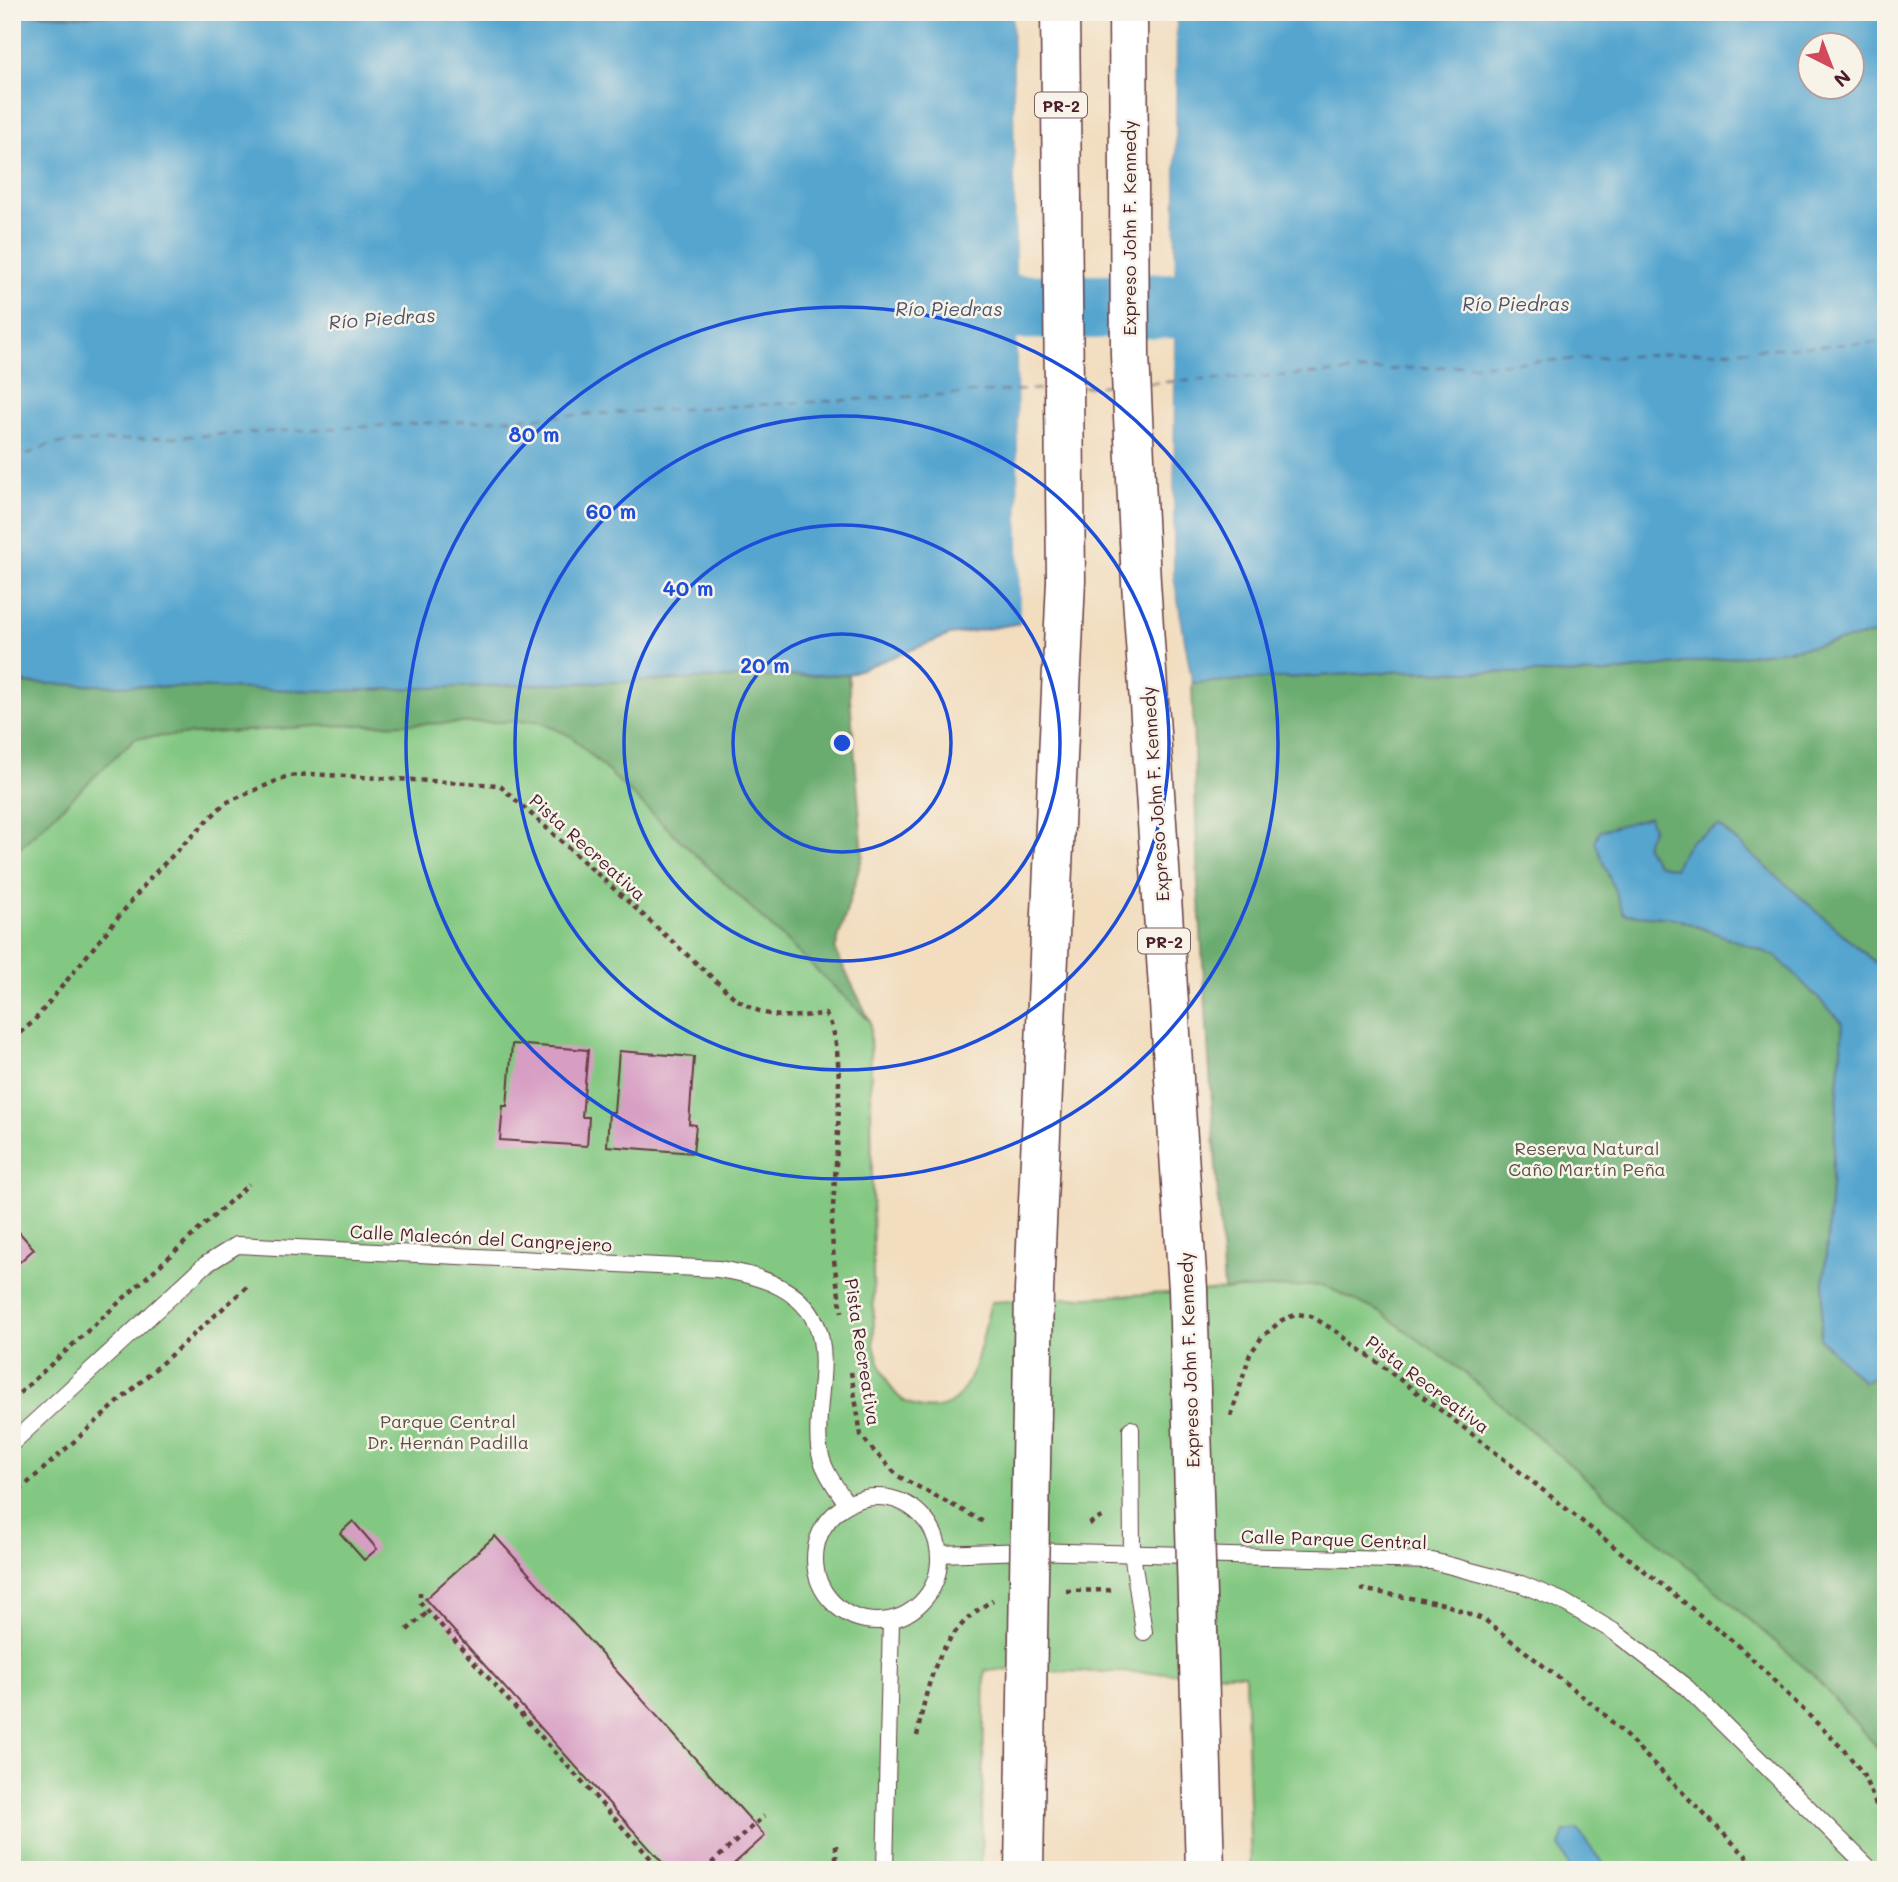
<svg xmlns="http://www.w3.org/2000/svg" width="1898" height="1882" font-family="Mali,sans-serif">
<rect width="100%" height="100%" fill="#f7f3e8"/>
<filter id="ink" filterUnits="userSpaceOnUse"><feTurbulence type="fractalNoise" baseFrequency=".0143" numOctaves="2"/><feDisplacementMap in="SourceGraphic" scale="14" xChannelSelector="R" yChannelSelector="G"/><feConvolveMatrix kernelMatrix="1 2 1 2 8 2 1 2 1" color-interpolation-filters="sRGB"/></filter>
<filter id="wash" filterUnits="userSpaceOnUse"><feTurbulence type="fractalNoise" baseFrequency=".00686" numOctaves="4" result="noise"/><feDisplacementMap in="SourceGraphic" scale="28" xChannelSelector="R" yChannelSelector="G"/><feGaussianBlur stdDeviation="1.57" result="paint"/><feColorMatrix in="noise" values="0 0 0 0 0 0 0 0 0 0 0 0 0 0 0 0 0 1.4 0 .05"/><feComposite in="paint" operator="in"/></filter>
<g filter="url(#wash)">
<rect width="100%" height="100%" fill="#f2ddbf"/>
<!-- green -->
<path fill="#83c882" stroke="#667456" stroke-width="2" d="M537 721 571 736 870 1021 874 1345C879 1362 884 1380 896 1394 912 1412 946 1415 961 1393 979 1368 983 1332 991 1302L1323 1285 1380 1312 1463 1371 1633 1517 1810 1672 1886 1757V1870H1251L1245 1674 985 1670 981 1870H12V855L135 738 317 726Z"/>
<!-- forest -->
<g fill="#6aac70" stroke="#5a664e" stroke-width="2">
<path d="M12 12H275L70 16Z"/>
<path d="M1886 632V972L1719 826 1690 841 1674 869 1657 864 1645 845 1653 828 1615 889 1624 914 1675 918 1776 956 1843 1023 1820 1338 1863 1382 1886 1369V1757L1810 1672 1462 1371 1380 1312 1323 1285 1224 1290 1198 885 1192 683 1408 671 1599 674 1802 648Z"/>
<path d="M848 674 863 855 835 950 870 1021 571 736 537 721 317 726 135 738 12 855V686L15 683 335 691Z"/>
</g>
<!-- water -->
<g fill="#55a5cf" stroke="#50627d" stroke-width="2" fill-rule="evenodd">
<path d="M275 12H1013L1021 623 950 635 848 674 335 691 16 683 12 686V13L70 16Z"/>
<path d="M1176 12H1886V632L1802 648 1599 674 1408 671 1192 683 1173 576ZM1811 46H1853V88H1811Z"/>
<path d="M1649 817 1653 828 1645 845 1657 864 1674 868 1690 841 1719 826 1886 972V1369L1863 1382 1820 1338 1843 1023 1776 956 1675 918 1624 914 1595 841 1600 831Z"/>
<path d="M1578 1830 1609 1870H1570L1560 1846 1565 1832Z"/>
</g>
<!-- pier -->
<g fill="#f2ddbf">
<path d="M1013 12H1016L1024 623 1020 626Z"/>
<path d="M1173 12H1176L1173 576 1192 686 1188 683 1170 576Z"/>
</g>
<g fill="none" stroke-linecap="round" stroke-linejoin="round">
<!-- river -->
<path stroke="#55a5cf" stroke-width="65" d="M925 308 1264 305"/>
<!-- ferry -->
<g stroke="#4e556d" stroke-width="2" stroke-dasharray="9 7" stroke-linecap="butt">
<path d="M1149 383 1886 342"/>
<path d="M1083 387 1112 385"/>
<path d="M12 461 50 444 1046 389"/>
</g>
</g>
<g id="blocks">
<!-- building -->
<g fill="#d79dc3">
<path d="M512 1044 588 1050 582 1117H589L587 1146 500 1140 503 1106H507Z"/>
<path d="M619 1051 694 1057 689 1124 696 1125 693 1153 607 1146 609 1112H614Z"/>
<path d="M12 1224 34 1249 12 1269Z"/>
<path d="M353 1521 377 1549 364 1560 340 1533Z"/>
<path d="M495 1536 765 1836 727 1870H669L425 1599Z"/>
</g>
</g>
</g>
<g filter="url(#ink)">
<use href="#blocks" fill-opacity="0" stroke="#633c41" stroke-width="2"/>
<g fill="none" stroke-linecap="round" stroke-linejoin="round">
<!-- lane casing -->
<g stroke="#633c41" stroke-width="18">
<g id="lane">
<path d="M1131 1429 1132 1553 1144 1632"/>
<path d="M12 1443 205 1265 237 1245 718 1269C760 1275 812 1290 821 1340 827 1374 815 1412 819 1447 821 1468 836 1487 847 1504"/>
<circle cx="877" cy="1559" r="62"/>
<path d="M939 1554 1026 1551 1432 1561 1521 1584 1562 1601 1613 1631 1686 1687 1871 1870"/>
<path d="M885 1870 891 1620"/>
</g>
</g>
<!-- highway casing -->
<g stroke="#633c41" stroke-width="41">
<path id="highway" d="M1060 12 1062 198"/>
</g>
<!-- path -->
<g stroke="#633c41" stroke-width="4.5" stroke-dasharray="5 5" stroke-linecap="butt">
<path d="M12 1039 33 1022 151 877 225 803 288 776 310 774 499 785 736 999C772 1021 785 1017 825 1014 851 1043 833 1182 832 1226 832 1254 837 1284 842 1312"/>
<path d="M851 1372 861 1435 873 1450 898 1476 986 1523"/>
<path d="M12 1400 249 1184"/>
<path d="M1231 1416 1250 1354 1262 1337 1282 1320 1298 1314 1311 1316 1337 1332 1476 1437 1739 1646 1842 1748 1862 1772 1886 1828"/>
<path d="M12 1497 249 1285"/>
<path d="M1089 1524 1105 1515"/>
<path d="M1360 1589 1444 1604 1485 1620 1601 1711 1760 1870"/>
<path d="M1066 1591 1113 1590"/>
<path d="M420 1592V1602L661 1870"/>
<path d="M407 1630 429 1611"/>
<path d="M917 1736C929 1677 938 1633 993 1600"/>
<path d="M704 1870 764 1816"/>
<path d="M836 1870V1841"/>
</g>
<!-- lane -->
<use href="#lane" stroke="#fff" stroke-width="16"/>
<!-- highway -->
<use href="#highway" stroke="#fff" stroke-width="38"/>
<!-- highway-bridge casing -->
<g stroke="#633c41" stroke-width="41" stroke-linecap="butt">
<g id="highway-bridge">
<path d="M1128 12 1130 355 1141 582 1188 1289 1205 1870"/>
<path d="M1024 1870 1034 1290 1066 580 1062 198"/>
</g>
</g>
<!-- highway-bridge -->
<use href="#highway-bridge" stroke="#fff" stroke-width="38"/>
</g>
</g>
<!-- distance rings -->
<g fill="none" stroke="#1d4ed8" stroke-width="3.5">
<circle cx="842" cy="743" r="109"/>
<circle cx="842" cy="743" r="218"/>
<circle cx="842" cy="743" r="327"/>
<circle cx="842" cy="743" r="436"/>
</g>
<g text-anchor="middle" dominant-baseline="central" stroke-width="5" stroke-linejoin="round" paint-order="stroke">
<!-- shield labels -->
<g fill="#f7f3e8" stroke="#7e5f64" stroke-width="2">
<rect x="1035" y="92.5" width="52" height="25" rx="5"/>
<rect x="1138" y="928.5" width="52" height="25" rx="5"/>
</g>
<g font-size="16" font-weight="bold" fill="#4a1f2b">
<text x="1061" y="105">PR-2</text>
<text x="1164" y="941">PR-2</text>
</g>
<!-- street labels -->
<g font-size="18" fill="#4a1f2b" stroke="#f7f3e8">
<text transform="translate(1129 228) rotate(-90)">Expreso John F. Kennedy</text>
<text transform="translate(1155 794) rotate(-94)">Expreso John F. Kennedy</text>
<text transform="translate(588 847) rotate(42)">Pista Recreativa</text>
<text transform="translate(481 1238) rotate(3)">Calle Malecón del Cangrejero</text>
<text transform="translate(863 1352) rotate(81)">Pista Recreativa</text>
<text transform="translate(1189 1360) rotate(-92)">Expreso John F. Kennedy</text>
<text transform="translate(1428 1384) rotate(37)">Pista Recreativa</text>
<text transform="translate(1334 1539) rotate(2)">Calle Parque Central</text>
</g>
<!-- park labels -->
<g font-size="18" fill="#5b5245" stroke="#f7f3e8">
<text x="1587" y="1148">Reserva Natural<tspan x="1587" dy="21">Caño Martín Peña</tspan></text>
<text x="448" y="1421">Parque Central<tspan x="448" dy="21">Dr. Hernán Padilla</tspan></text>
</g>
<!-- water labels -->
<g font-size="19" font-style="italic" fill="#4e556d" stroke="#f7f3e8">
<text x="1516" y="303">Río Piedras</text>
<text x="949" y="308">Río Piedras</text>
<text transform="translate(382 318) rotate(-4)">Río Piedras</text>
</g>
</g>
<circle cx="842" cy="743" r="10" fill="#1d4ed8" stroke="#f7f3e8" stroke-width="3.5"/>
<g font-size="21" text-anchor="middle" font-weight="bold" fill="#1d4ed8" stroke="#f7f3e8" stroke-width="5" stroke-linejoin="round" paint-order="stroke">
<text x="534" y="442">80 m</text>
<text x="611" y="519">60 m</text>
<text x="688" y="596">40 m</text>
<text x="765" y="673">20 m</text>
</g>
<!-- margin -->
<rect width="1898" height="1882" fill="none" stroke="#f7f3e8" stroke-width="42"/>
<!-- north arrow -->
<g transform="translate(1831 66) rotate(138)"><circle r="33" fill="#f7f3e8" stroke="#b29e9c" stroke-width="2"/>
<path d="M0-5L12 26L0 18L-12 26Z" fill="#d1495b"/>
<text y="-10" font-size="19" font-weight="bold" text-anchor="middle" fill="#4a1f2b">N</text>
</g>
</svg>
